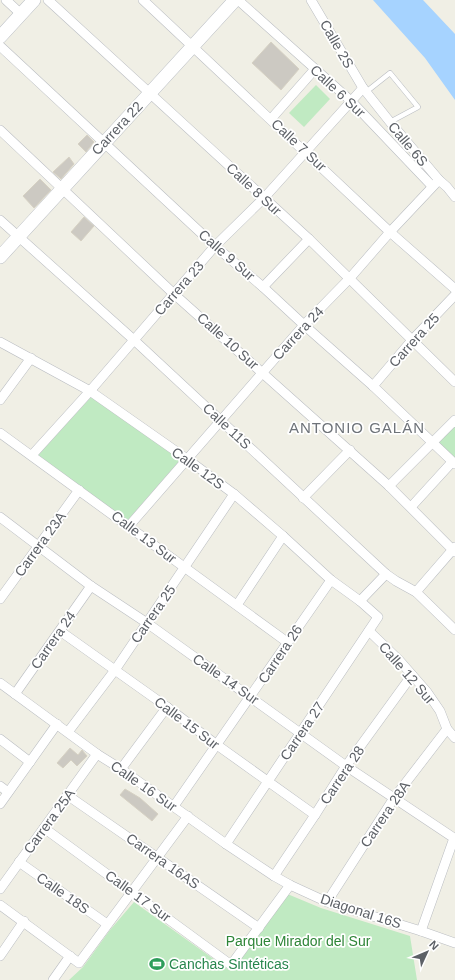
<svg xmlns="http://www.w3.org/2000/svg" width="455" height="980" font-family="Arial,sans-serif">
<rect width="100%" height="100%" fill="#f0efe5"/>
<!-- green -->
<g fill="#c0eac2">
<path d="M316 85 330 99 304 127 289 113Z"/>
<path d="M92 396 181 459 127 521 38 455Z"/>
<path d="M455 420V464L432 443Z"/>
<path d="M285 893 321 908 410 936 417 980H69L83 967 110 930 134 902 229 970Z"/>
</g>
<!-- water -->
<path fill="#a6d3ff" d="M373 0H423L455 34V100L425 58Z"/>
<!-- building -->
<g fill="#ccc9c2" stroke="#d6d1c3">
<path d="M271 42 299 69 281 90 252 63Z"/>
<path d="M87 135 94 142 86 152 78 144Z"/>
<path d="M69 157 74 164 61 179 53 172Z"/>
<path d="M40 179 51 190 34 208 23 196Z"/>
<path d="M84 217 94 226 81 241 71 232Z"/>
<path d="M70 748 78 755 82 750 87 756 77 766 71 760 63 768 57 763Z"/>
<path d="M125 789 140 798 158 814 152 821 120 795Z"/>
</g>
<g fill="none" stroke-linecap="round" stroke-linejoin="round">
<!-- lane casing -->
<g stroke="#babdc2" stroke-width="5.5">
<path id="lane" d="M366 92 390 73 418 107 390 122"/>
</g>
<!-- street casing -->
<g stroke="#babdc2" stroke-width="10">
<g id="street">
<path d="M6 0 21 14"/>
<path d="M48 0 309 239 455 382"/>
<path d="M143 0 390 232 455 289"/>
<path d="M238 0 351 101 432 186"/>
<path d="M311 0 363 88 390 122 439 180 447 187 455 197"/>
<path d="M0 46 215 246 263 287 304 325 373 386 455 464"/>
<path d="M271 119 315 69"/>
<path d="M0 130 174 294 389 486 455 552"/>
<path d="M0 220 134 340 386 574 396 581 416 592 455 630"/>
<path d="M263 287 309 239"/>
<path d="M0 342 90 391 187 459 234 494 283 536 331 580 360 601 378 617 226 844"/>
<path d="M373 386 413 339 455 295"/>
<path d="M0 400 31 358"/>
<path d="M0 433 287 642"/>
<path d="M32 455 90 391 215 246 264 198 363 88"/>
<path d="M389 486 455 420"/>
<path d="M303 498 350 450"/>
<path d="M411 507 452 462"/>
<path d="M0 517 91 586 147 623 346 766 454 838 421 931"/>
<path d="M129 526 304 325 350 278 390 232 439 180"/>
<path d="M416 592 455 547"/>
<path d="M0 599 79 490"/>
<path d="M360 601 386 574"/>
<path d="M237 605 283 536"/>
<path d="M60 631 167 707 217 745 315 815"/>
<path d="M369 631 399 660 427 692 440 711 447 729 455 738"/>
<path d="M0 683 97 754 121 769 226 844 274 876 290 885 327 902 421 931 455 943"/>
<path d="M15 694 91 586"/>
<path d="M68 732 115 670 234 494"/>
<path d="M0 739 30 762"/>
<path d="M121 769 167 707"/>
<path d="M0 786 8 792"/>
<path d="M67 795 259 928"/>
<path d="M0 804 57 724"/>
<path d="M174 806 331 580"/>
<path d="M44 828 231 965 290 885"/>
<path d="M19 862 107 924"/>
<path d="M274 876 315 815 346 766 412 675"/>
<path d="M0 889 97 754"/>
<path d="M327 902 394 798 447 729"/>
<path d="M0 905 79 963 188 816"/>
<path d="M0 956 24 921"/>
<path d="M53 980 70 956"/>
</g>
</g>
<!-- secondary casing -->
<g stroke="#babec4" stroke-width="14">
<g id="secondary">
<path d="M0 37 34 0"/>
<path d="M0 257 235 0"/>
</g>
</g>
<!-- lane -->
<use href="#lane" stroke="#fff" stroke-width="4.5"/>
<!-- street -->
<use href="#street" stroke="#fff" stroke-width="9"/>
<!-- secondary -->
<use href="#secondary" stroke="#fff" stroke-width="13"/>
</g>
<!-- icons -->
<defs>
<g id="stadium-bare" transform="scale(1.2)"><path d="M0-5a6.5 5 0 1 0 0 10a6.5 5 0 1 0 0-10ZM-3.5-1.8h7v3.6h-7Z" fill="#2e9e5b" stroke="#fff" stroke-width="2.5" paint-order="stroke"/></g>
</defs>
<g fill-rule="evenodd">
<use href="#stadium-bare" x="157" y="964"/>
</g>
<g text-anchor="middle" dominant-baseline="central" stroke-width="3.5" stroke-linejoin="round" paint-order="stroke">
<!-- street labels -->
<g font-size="14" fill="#5d6167" stroke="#fff">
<text transform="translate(337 44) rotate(60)">Calle 2S</text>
<text transform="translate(338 91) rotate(43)">Calle 6 Sur</text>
<text transform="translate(117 128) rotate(-47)">Carrera 22</text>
<text transform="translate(408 144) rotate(50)">Calle 6S</text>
<text transform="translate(299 145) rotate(43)">Calle 7 Sur</text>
<text transform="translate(254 189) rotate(43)">Calle 8 Sur</text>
<text transform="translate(227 255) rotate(41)">Calle 9 Sur</text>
<text transform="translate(179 288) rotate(-49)">Carrera 23</text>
<text transform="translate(298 333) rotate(-47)">Carrera 24</text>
<text transform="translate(414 340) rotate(-48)">Carrera 25</text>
<text transform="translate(228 341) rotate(42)">Calle 10 Sur</text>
<text transform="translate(227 426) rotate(43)">Calle 11S</text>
<text transform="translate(198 468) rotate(36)">Calle 12S</text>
<text transform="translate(144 537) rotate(37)">Calle 13 Sur</text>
<text transform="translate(40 544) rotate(-54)">Carrera 23A</text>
<text transform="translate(153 614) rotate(-55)">Carrera 25</text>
<text transform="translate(53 640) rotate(-55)">Carrera 24</text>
<text transform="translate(280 654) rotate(-56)">Carrera 26</text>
<text transform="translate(407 673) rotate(49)">Calle 12 Sur</text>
<text transform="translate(226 679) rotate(35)">Calle 14 Sur</text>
<text transform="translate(187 723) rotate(37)">Calle 15 Sur</text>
<text transform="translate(302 731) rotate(-56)">Carrera 27</text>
<text transform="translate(342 775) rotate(-56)">Carrera 28</text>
<text transform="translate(144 786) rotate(35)">Calle 16 Sur</text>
<text transform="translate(385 814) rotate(-56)">Carrera 28A</text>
<text transform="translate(49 821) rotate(-54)">Carrera 25A</text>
<text transform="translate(163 861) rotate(35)">Carrera 16AS</text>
<text transform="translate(63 893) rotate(35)">Calle 18S</text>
<text transform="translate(138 896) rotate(36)">Calle 17 Sur</text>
<text transform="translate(361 911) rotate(18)">Diagonal 16S</text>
</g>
<!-- park labels -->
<g font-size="14" fill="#2e8537" stroke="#fff">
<text x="298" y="941">Parque Mirador del Sur</text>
</g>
<!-- leisure labels -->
<g font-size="14" fill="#27864d" stroke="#fff" text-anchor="start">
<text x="169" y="964">Canchas Sintéticas</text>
</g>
<!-- neighbourhood labels -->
<g font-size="15" letter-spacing="1" fill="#6e7379" stroke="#fff">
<text x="357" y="427">ANTONIO GALÁN</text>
</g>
</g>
<!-- north arrow -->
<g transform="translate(427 952) rotate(46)" stroke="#ffffff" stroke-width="3" paint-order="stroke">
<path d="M0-3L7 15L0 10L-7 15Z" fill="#5d6167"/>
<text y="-6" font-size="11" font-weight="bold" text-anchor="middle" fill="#5d6167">N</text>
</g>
</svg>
